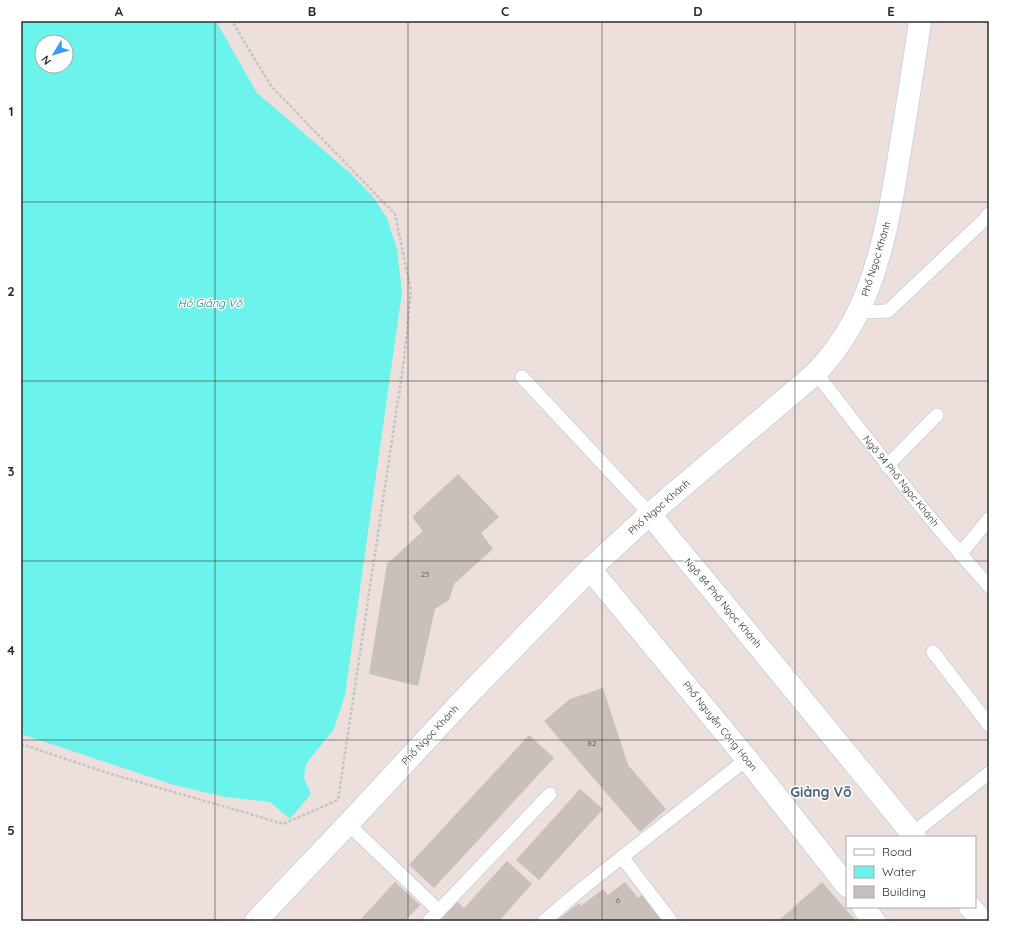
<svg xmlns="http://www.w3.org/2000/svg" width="1010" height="942" font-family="Quicksand,sans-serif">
<rect width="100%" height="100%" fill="#ede0dc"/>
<!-- water -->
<path fill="#6cf3ec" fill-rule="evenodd" d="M21 21H216L257 93 283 115 350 173 373 197 387 218 397 249 402 292 345 695 334 729 306 764 304 778 311 794 290 819 270 802 225 797 174 785 21 734ZM42 42H66V66H42Z"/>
<!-- building -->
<g fill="#c9bfbb">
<path d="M458 474 499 517 481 533 493 549 454 584 449 600 435 609 418 686 369 674 387 564 423 531 412 517Z"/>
<path d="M603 688 628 765 666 809 640 832 544 721 570 699Z"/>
<path d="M529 735 554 758 434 888 409 865Z"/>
<path d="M580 789 603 809 539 880 516 860Z"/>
<path d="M507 861 532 884 499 921H435L455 900 464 908Z"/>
<path d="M395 882 420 905 405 921H359Z"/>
<path d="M625 882 638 898 643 894 664 921H556L579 903 581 906 603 889 608 895Z"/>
<path d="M822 882 856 921H778Z"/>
</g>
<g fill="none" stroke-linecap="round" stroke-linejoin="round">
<!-- lane casing -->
<g stroke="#cad4dd" stroke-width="15">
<g id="lane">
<path d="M858 312 888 311 983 221 989 214"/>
<path d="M816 373C872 445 927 518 989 586"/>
<path d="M522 377 650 514"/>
<path d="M887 466 937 415"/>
<path d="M960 554 989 519"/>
<path d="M933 652 989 725"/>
<path d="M348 824 439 911"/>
<path d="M912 834 989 773"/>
<path d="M622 857 671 921"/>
<path d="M429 921 550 794"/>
<path d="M544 921 584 887 747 759"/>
</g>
</g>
<!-- street casing -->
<g stroke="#cad4dd" stroke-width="24">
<g id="street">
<path d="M650 514 670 539 715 593 915 837"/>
<path d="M590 569 747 759 847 886"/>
<path d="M863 907 874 921"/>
<path d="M970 907 982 921"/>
</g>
</g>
<!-- secondary casing -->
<g stroke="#cad4dd" stroke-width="24">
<path id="secondary" d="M256 921 348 824 465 698 590 569 650 514 816 373C830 358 843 340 853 322 881 270 891 207 900 150 907 107 914 64 920 21"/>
</g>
<!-- path -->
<path stroke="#c4c4c4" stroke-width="2.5" stroke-dasharray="3 2" stroke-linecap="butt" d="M21 744 111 774 247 813 283 824 338 800 404 360 411 291 395 214 271 86 232 21"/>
<!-- lane -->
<use href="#lane" stroke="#fff" stroke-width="13"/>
<!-- street -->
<use href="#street" stroke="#fff" stroke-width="22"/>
<!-- secondary -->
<use href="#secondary" stroke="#fff" stroke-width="22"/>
</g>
<!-- grid -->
<path fill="none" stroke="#2b2b2b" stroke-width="1" stroke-opacity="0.55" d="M215 21V921M408 21V921M602 21V921M795 21V921M21 202H989M21 381H989M21 561H989M21 740H989"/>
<g text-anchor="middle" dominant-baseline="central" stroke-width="3" stroke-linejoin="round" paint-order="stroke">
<!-- number labels -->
<g font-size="8" fill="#52504f">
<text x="425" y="574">23</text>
<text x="592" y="743">82</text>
<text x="618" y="900">6</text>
</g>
<!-- street labels -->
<g font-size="10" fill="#2b2b2b" stroke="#fff">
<text transform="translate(876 259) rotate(-73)">Phố Ngọc Khánh</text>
<text transform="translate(901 481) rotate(51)">Ngõ 94 Phố Ngọc Khánh</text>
<text transform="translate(659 507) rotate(-41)">Phố Ngọc Khánh</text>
<text transform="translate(723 603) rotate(50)">Ngõ 84 Phố Ngọc Khánh</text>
<text transform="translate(720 726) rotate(51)">Phố Nguyễn Công Hoan</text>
<text transform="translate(430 735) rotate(-47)">Phố Ngọc Khánh</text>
</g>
<!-- water labels -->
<g font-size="11" font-style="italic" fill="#0b8083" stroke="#fff">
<text x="210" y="303">Hồ Giảng Võ</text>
</g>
<!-- district labels -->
<g font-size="14" font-weight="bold" fill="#49637d" stroke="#fff">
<text x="821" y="792">Giảng Võ</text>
</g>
</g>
<!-- border -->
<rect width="1010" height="942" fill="none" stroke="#ffffff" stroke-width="44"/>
<!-- legend -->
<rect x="846" y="836" width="130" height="72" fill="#ffffff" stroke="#aaaaaa"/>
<rect x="854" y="849" width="20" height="6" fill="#ffffff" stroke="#aaaaaa"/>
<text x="882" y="856" font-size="12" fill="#2b2b2b">Road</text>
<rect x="854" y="866" width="20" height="12" fill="#6cf3ec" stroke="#aaaaaa"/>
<text x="882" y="876" font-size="12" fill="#2b2b2b">Water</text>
<rect x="854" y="886" width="20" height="12" fill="#c9bfbb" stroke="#aaaaaa"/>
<text x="882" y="896" font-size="12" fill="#2b2b2b">Building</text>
<!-- north arrow -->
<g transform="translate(54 54) rotate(232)"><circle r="19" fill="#ffffff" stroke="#aaaaaa"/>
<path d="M0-3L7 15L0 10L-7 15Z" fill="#379bff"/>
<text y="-6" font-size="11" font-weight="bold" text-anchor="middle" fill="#2b2b2b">N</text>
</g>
<rect x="22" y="22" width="966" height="898" fill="none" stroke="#2b2b2b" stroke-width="1.5"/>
<g font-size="13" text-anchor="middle" font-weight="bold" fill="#2b2b2b">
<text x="119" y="16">A</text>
<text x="312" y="16">B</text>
<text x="505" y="16">C</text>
<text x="698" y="16">D</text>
<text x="891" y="16">E</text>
<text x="11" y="116">1</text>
<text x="11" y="296">2</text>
<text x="11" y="476">3</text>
<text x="11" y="655">4</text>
<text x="11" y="835">5</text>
</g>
</svg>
